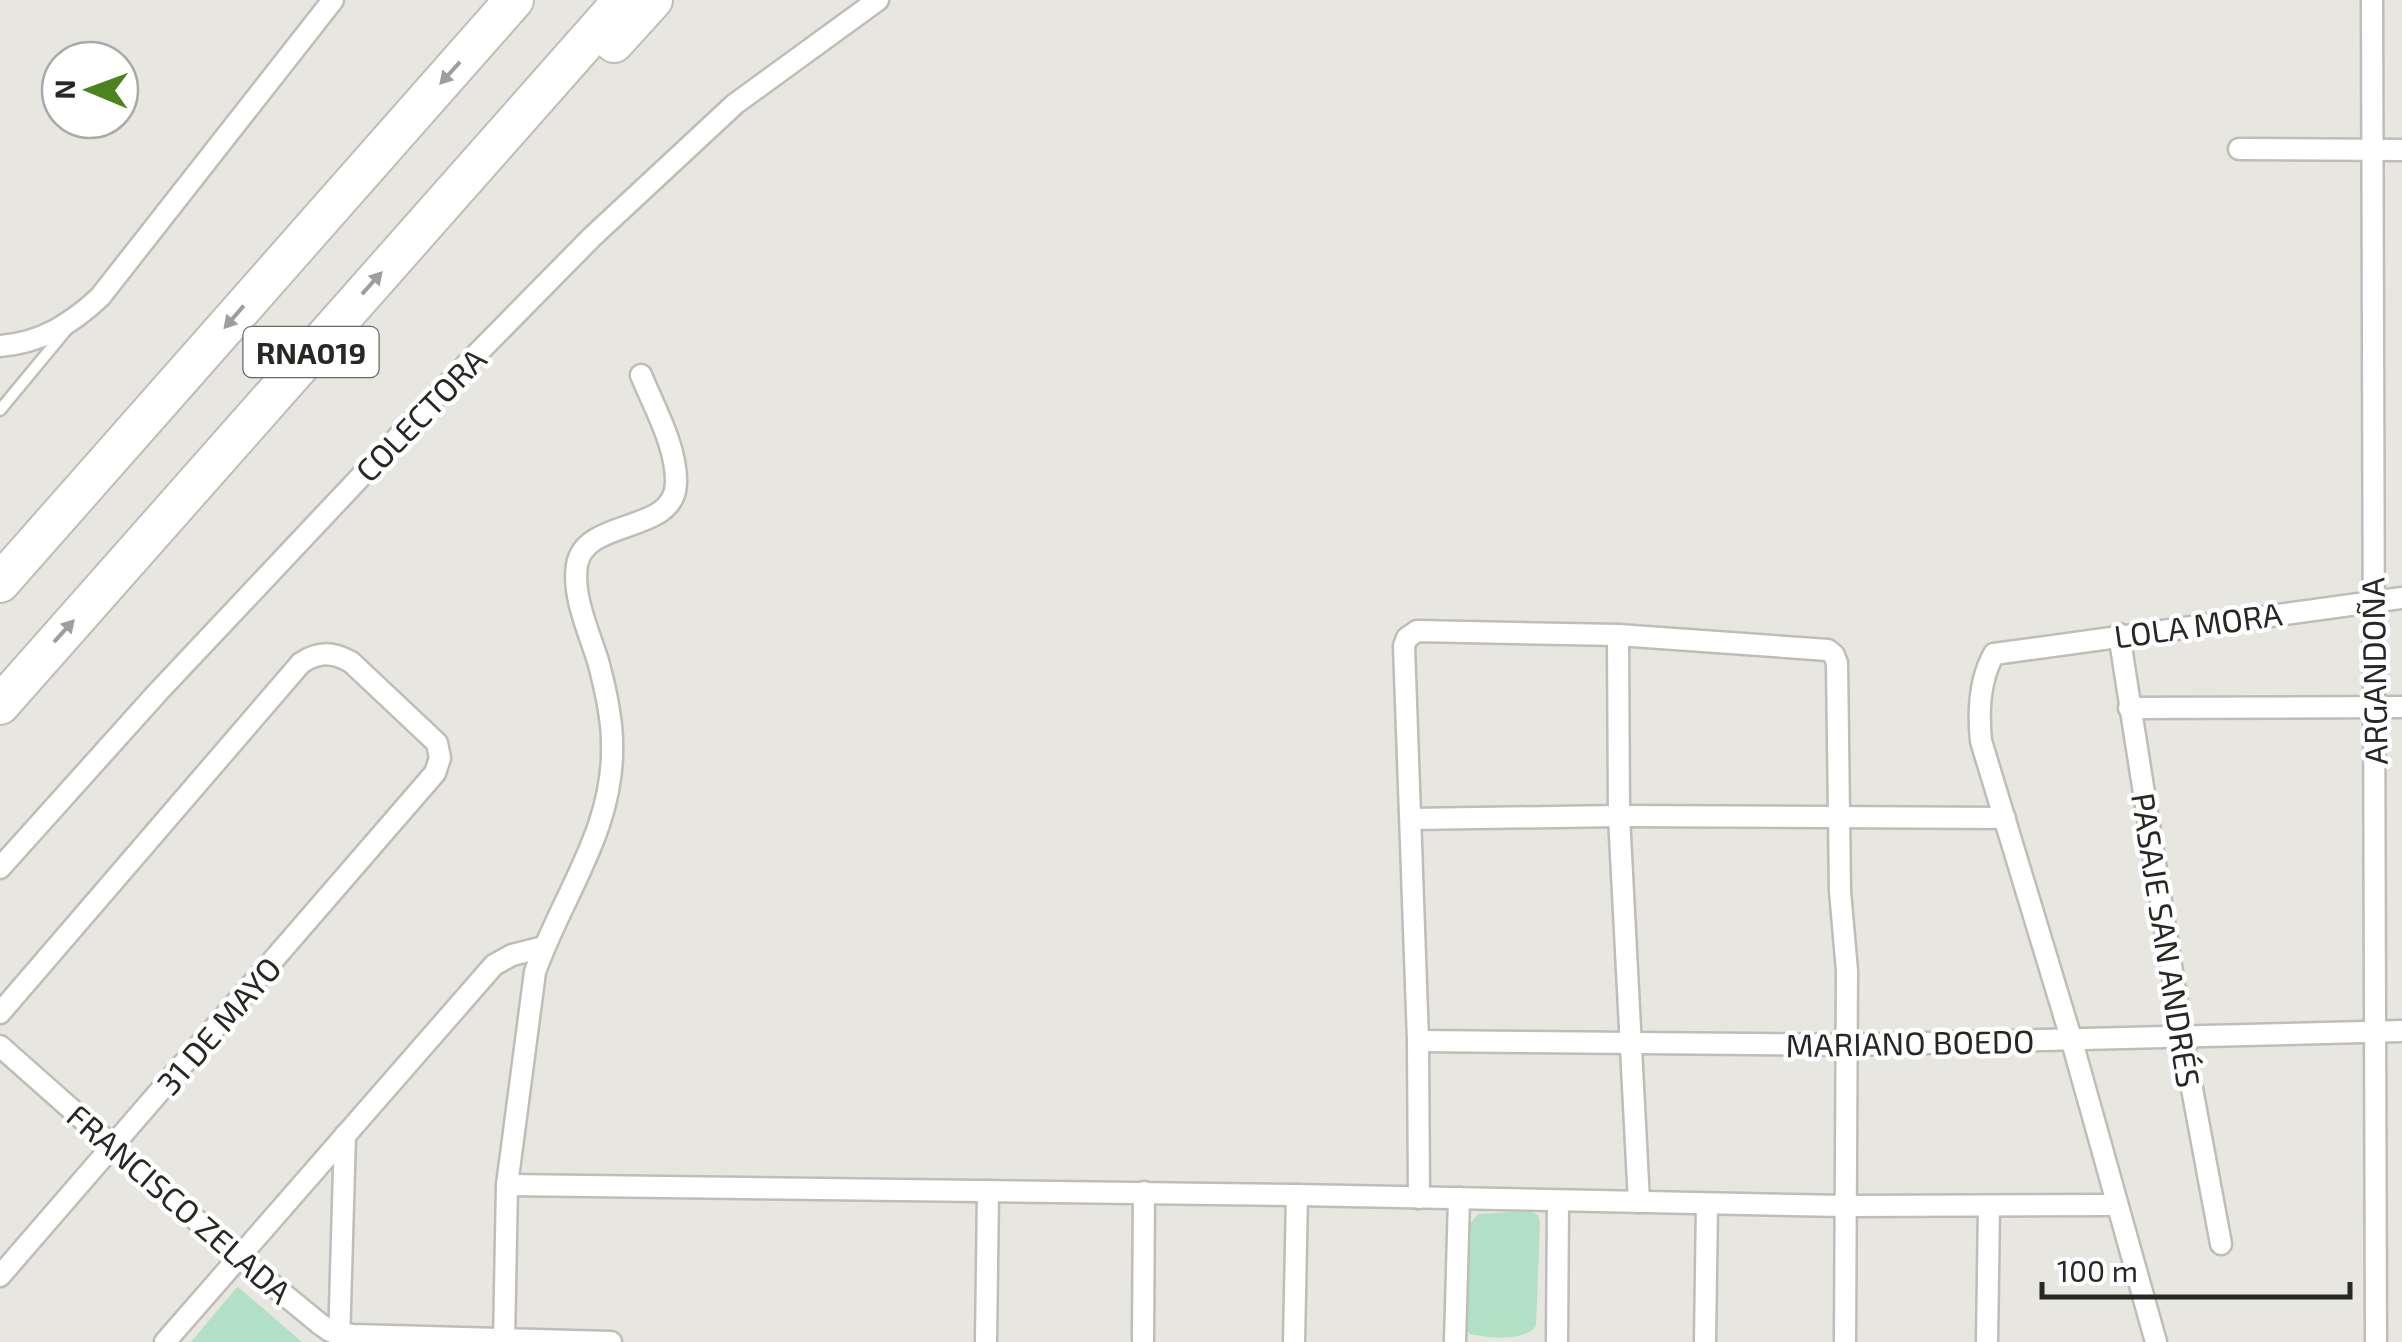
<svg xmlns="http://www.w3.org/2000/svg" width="2402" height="1342" font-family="'Exo 2',sans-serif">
<rect width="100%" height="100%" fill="#e8e6e0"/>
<!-- green -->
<g fill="#b1e0c4">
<path d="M1530 1211 1538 1215 1540 1222 1536 1326C1524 1342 1489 1338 1470 1334L1463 1325 1464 1231 1478 1214Z"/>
<path d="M237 1287H238L302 1342H191Z"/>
</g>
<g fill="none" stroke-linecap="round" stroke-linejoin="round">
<!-- lane casing -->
<g stroke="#bebdb7" stroke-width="15">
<path id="lane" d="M0 410 67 329"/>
</g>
<!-- street casing -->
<g stroke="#bebdb7" stroke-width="25">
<g id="street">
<path d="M2372 0 2376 1342"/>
<path d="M2239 149 2402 150"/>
<path d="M0 346C41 343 71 324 100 297L333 0"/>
<path d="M2119 634 2182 1035 2221 1244"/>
<path d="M1618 635 1619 816 1639 1202"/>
<path d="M2129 708 2402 707"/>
<path d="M1412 819 1619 816 2005 818"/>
<path d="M0 868 158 692 464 367 592 237 735 104 878 0"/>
<path d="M0 1013 301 663C319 651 333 652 351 662L437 743 440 758 435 773 0 1276"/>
<path d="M1418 1041 1848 1045 2402 1031"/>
<path d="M0 1046 237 1256 320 1324 330 1331 353 1335 611 1342"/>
<path d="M507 1185 1297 1195 1845 1206 2116 1205"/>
<path d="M1419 1198 1418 1041 1404 646 1407 638 1417 631 1618 635 1828 650 1834 655 1837 663 1840 891 1847 971 1845 1342"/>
<path d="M165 1342 494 965 512 955 544 947"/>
<path d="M339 1342 345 1135"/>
<path d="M504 1342 507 1185 535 972C562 895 615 829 612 743 612 716 605 687 598 661 589 632 572 596 577 565 585 517 675 535 676 483 677 447 654 407 641 375"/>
<path d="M986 1342 988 1191"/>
<path d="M1143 1342 1144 1192"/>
<path d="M1294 1342 1297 1195"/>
<path d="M1455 1342 1459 1198"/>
<path d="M1557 1342 1558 1201"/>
<path d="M1705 1342 1707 1204"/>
<path d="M1987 1342 1989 1206"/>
<path d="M2156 1342 2071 1038 1981 741C1978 711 1979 680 1994 654L2402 598"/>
</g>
</g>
<!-- highway casing -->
<g stroke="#bebdb7" stroke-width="42">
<g id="highway">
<path d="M614 43 653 0"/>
<path d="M0 583 514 0"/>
<path d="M0 705 623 0"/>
</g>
</g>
<!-- lane -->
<use href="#lane" stroke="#fff" stroke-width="10"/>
<!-- street -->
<use href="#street" stroke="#fff" stroke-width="20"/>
<!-- highway -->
<use href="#highway" stroke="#fff" stroke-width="38"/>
</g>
<!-- one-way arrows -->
<defs><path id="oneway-solid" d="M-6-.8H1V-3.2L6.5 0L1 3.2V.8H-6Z" transform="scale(2.5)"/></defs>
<g fill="#9e9e9c">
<use href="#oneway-solid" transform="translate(450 73) rotate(132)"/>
<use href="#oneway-solid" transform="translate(372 283) rotate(-48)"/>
<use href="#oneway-solid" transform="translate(234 317) rotate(131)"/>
<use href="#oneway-solid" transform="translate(64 631) rotate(-48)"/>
</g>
<g text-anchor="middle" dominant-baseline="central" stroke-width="9" stroke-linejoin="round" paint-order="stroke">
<!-- shield labels -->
<rect fill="#fff" stroke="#686866" stroke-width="2.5" x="243.5" y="327" width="135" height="50" rx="8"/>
<g font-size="30" font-weight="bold" fill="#272724">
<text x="311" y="352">RNA019</text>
</g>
<!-- street labels -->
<g font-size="32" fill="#272724" stroke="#fff">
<text transform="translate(420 414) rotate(-46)">COLECTORA</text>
<text transform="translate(2198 624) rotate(-8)">LOLA MORA</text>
<text transform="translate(2373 671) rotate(-91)">ARGANDOÑA</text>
<text transform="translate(2167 940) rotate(81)">PASAJE SAN ANDRÉS</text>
<text transform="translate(218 1025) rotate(-49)">31 DE MAYO</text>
<text transform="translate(1910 1042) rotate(-1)">MARIANO BOEDO</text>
<text transform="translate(180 1203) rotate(41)">FRANCISCO ZELADA</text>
</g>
</g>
<!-- north arrow -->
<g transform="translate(90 90) rotate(271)"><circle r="48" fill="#ffffff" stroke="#a9a9a7" stroke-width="2.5"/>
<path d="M0-8L18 38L0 25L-18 38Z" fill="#4b831c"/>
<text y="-15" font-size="28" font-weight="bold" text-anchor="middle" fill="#272724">N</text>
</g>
<!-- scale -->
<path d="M2042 1282v15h308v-15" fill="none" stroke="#272724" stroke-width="5"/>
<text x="2057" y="1282" font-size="30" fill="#272724" stroke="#ffffff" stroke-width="8" paint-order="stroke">100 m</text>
</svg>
